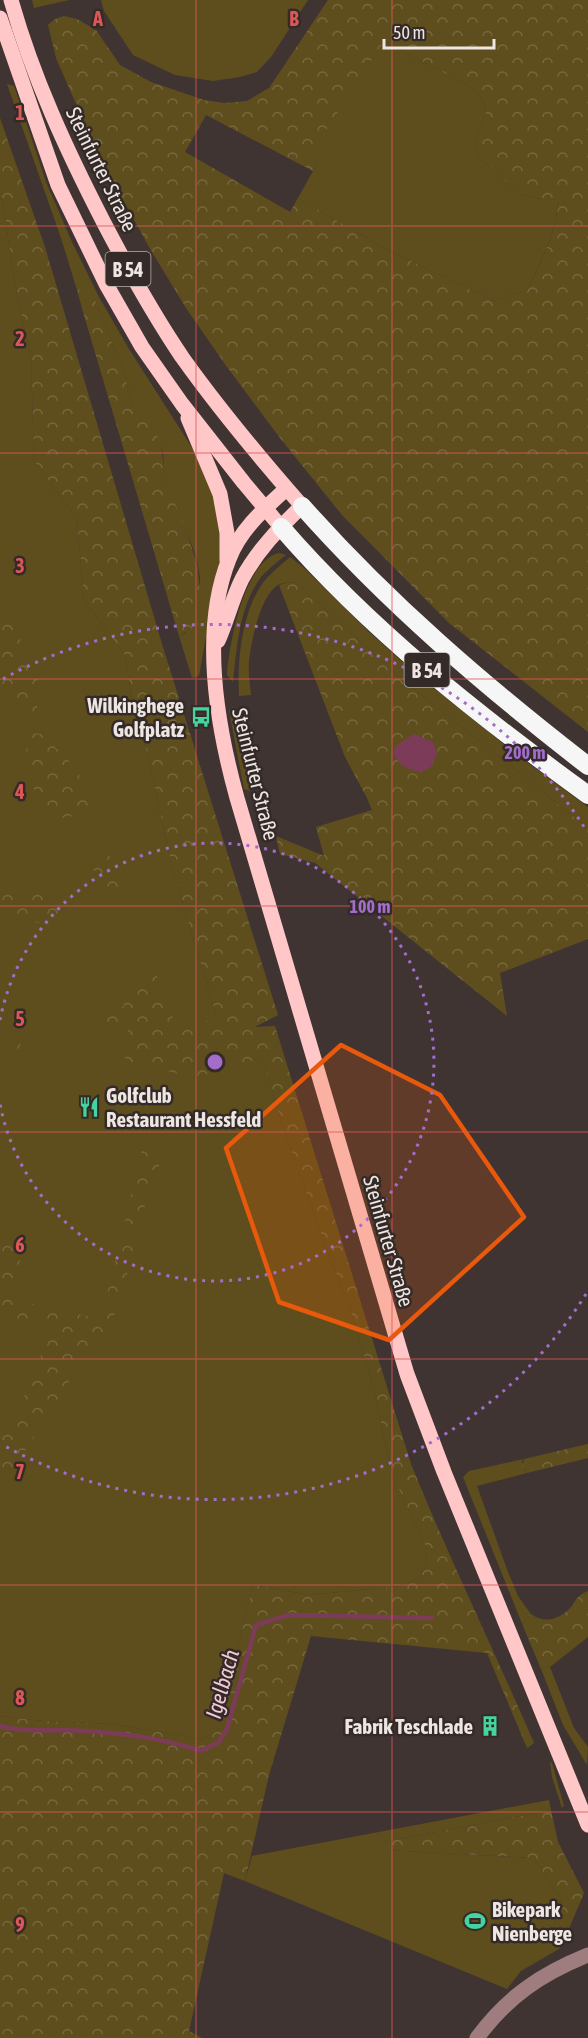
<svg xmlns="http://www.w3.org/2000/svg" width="588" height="2038" font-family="'Asap Condensed',sans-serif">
<defs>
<pattern id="forest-crowns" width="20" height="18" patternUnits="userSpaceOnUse" patternTransform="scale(1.5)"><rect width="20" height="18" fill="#5f4e1d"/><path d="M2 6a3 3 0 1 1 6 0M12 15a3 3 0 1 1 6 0" fill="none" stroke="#76683e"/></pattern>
</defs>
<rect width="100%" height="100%" fill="#3f3431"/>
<!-- grass -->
<g fill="#5f4e1d">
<path d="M32 0H69L34 8Z"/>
<path d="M101 0H308L271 57 257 72 240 77 213 81 175 75 133 55 104 11Z"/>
<path d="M384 41 473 88 483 101 486 112 475 144 478 156 520 194 541 199 558 196C559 228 541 260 528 289L494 301 384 248 298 198 318 163 316 144Z"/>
<path d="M7 84 14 86 46 182 72 242 99 297 129 349 198 457 214 495 220 527V559L199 676 192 678 179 636 186 633C189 619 200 593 200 579 199 549 174 511 166 483 163 470 165 458 161 446L132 406 125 376 96 302 80 289 77 290 61 238Z"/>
<path d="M0 192 4 209 15 286 31 357 34 461 77 519 84 600 125 655 133 706 149 759 172 868 217 1018 253 1028 285 1133 328 1253 347 1300 371 1379 393 1477 425 1545 427 1562 420 1578 400 1586 309 1595 253 1585 217 1730 203 1740 113 1724 43 1721 0 1716Z"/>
<path d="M279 553 286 555C277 562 268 569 261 577 239 607 237 647 233 682L227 675C229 645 244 561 279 553Z"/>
<path d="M290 557 303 567 368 631 415 673 521 758 588 807V828L404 681 296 583C290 583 284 582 278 585 260 596 251 642 249 662 248 673 250 684 251 695L239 696C237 662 242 607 266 579 273 571 282 564 290 557Z"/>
<path d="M233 707 235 708 238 736 251 790 250 791 244 789 229 711Z"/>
<path d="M524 1459 522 1461 524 1470 527 1473 477 1486 508 1572 518 1596 530 1613 526 1618 523 1626 463 1477 469 1471Z"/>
<path d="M550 1667 574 1728 588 1747 587 1765 563 1725 541 1669Z"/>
<path d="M550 1762 552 1763 564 1806 562 1808 552 1777Z"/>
<path d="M549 1800 551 1810 384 1842 387 1850 534 1858 562 1901 549 1941 562 1945 559 1949 521 1971 507 1989 245 1881 252 1856Z"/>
</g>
<!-- forest -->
<g fill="url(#forest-crowns)" fill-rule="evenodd">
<path d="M328 0H588V732L449 623 342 515 280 438 227 367 186 308 149 247 104 165 83 120 56 58 48 25 55 19 64 16 77 19 96 30 120 65 151 82 204 100 224 103 247 101 269 88ZM384 41 473 88 483 101 486 112 475 144 478 156 520 194 541 199 558 197C559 228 541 261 528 289L494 301 384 248 298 198 318 163 317 144ZM206 115 313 171 290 212 185 152Z"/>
<path d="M0 118 45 247 162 644 278 1015 255 1027 275 1026 411 1464C449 1558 494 1650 534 1743L527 1748 487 1653 311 1636 269 1775 245 1881 224 1873 189 2031 202 2038H0V1716L43 1721 113 1724 203 1740 217 1730 253 1585 309 1595 400 1586 420 1578 427 1562 425 1545 393 1477 371 1379 347 1300 328 1253 285 1133 262 1058 187 1080 176 1073 127 1063 124 1054 128 1030 96 1024 124 1006 125 983 157 976 175 1024 190 1026 217 1018 172 868 149 759 133 706 125 655 84 600 77 519 34 461 31 357 15 286 4 209 0 192Z"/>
<path d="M80 289 92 295 96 302 125 376 132 406 157 435 161 446 166 483 184 524 198 567 200 596 196 620 191 629 179 636 83 312 77 290Z"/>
<path d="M286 583H296L404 681 588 828V939L500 973 507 1016 315 863 280 854 276 836 324 856 316 827 372 810 367 798 345 757 279 585Z"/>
<path d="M0 597 38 678 37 709 27 715 19 712 0 681Z"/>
<path d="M30 733 41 734 68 760 80 776 92 806 86 821 70 816 66 818 54 817 44 808 38 800 37 794 31 784V769L25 744Z"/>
<path d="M106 850 128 888 126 895 121 896C108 888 97 879 91 865L96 853Z"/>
<path d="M0 887 26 895 36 893 45 890 59 891 64 903C52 932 23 922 0 914Z"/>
<path d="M0 1041H19L23 1052 0 1058Z"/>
<path d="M145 1138 163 1154 140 1221 119 1308 64 1389 0 1491V1439L11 1428 52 1329 0 1315V1233L24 1237 13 1300 101 1319Z"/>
<path d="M588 1444V1458L527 1473 522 1467 524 1459Z"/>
<path d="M588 1591V1637L550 1667 541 1669 523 1626 526 1618 530 1613C542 1623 555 1621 567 1611 577 1603 572 1598 588 1591Z"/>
<path d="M551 1810 558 1842 584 1893 562 1945 549 1941 562 1901 534 1858 386 1850 384 1842Z"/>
</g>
<!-- water -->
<path fill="#7c3c59" d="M414 734 433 742 437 754 431 767 421 772C408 770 399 766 393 753L397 745Z"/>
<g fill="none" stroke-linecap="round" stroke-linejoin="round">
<!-- stream -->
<path stroke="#7c3c59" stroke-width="4.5" d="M0 1726C21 1732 43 1730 64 1730 110 1732 157 1736 201 1751L219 1742 227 1729 256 1625 289 1615 432 1618"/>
<!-- minor -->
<path stroke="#9f7d7e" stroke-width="15" d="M477 2038C507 1997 541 1974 588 1955"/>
<!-- major -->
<g stroke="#ffc7c7" stroke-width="15">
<path d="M11 0C33 78 67 151 104 223 128 269 153 314 182 357 219 409 260 458 302 506 279 528 257 551 242 579 232 599 227 621 218 641"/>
<path d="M0 18 58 185 106 284 142 347 182 404 244 483 281 527"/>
<path d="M188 418 220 494 227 533V561"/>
<path d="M286 489C264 509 240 530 229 559 200 632 217 726 237 798L407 1374 444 1472 588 1825"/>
</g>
<!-- highway -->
<g stroke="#f6f6f6" stroke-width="18">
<path d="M302 506C388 603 486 687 588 766"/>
<path d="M281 527C370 630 478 715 588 795"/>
</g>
</g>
<!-- marked area -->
<path fill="#e8590c" fill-opacity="0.2" stroke="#e8590c" stroke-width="4.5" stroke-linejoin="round" d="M341 1045 440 1095 524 1217 389 1340 279 1302 226 1148Z"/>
<!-- grid -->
<path fill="none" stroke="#dc5857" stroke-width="1.5" stroke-opacity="0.55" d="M196 0V2038M392 0V2038M0 226H588M0 453H588M0 679H588M0 906H588M0 1132H588M0 1359H588M0 1585H588M0 1812H588"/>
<!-- distance rings -->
<g fill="none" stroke="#a36dcc" stroke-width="3" stroke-dasharray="3 6">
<path d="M0 1020A219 219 0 1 1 0 1104"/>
<path d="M586 1294A438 438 0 0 1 3 1445M3 679A438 438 0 0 1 586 830"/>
</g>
<!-- icons -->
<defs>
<g id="bus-bare" transform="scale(1.62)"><path d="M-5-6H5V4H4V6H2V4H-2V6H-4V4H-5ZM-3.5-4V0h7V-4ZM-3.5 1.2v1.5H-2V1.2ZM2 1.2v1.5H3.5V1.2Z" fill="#45d49f" stroke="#342a27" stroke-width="2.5" paint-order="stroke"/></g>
<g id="restaurant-bare" transform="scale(1.62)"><path d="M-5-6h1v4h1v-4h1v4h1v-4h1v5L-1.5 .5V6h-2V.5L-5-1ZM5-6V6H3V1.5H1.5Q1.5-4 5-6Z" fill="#45d49f" stroke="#342a27" stroke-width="2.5" paint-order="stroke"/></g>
<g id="building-bare" transform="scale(1.62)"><path d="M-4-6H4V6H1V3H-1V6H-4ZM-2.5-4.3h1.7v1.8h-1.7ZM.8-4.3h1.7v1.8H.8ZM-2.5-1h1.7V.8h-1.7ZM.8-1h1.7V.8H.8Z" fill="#45d49f" stroke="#342a27" stroke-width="2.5" paint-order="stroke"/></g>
<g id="stadium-bare" transform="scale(1.62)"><path d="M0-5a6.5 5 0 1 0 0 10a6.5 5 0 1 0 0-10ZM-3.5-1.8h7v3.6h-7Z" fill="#45d49f" stroke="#342a27" stroke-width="2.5" paint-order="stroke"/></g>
</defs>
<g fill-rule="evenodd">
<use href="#bus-bare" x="201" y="717"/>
<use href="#restaurant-bare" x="89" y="1107"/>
<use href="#building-bare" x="490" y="1726"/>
<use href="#stadium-bare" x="475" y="1921"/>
</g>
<g text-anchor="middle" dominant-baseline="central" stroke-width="5" stroke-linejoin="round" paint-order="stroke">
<!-- shield labels -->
<g fill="#342a27" stroke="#b6aeab" stroke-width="1.5">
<rect x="105.5" y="252" width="45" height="34" rx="4.5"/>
<rect x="404.5" y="653" width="45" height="34" rx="4.5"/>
</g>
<g font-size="20" font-weight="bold" fill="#ede6e3">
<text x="128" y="269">B 54</text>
<text x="427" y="670">B 54</text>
</g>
<!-- street labels -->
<g font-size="21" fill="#ede6e3" stroke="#342a27">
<text transform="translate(102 169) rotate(64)">Steinfurter Straße</text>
<text transform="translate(256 774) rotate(76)">Steinfurter Straße</text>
<text transform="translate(389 1241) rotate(74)">Steinfurter Straße</text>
</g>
<!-- poi labels -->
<g font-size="21" font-weight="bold" fill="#ede6e3" stroke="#342a27" text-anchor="end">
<text x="184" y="705">Wilkinghege<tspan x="184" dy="24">Golfplatz</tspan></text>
<text x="106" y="1095" text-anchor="start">Golfclub<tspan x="106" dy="24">Restaurant Hessfeld</tspan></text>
<text x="473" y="1726">Fabrik Teschlade</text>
<text x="492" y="1909" text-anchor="start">Bikepark<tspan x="492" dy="24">Nienberge</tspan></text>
</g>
<!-- water labels -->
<g font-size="22" font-style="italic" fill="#f3cad9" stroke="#342a27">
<text transform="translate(222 1684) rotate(-74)">Igelbach</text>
</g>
</g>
<g font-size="20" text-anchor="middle" font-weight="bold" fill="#dc5857" stroke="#342a27" stroke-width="5" stroke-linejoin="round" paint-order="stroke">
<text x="98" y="26">A</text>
<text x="294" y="26">B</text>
<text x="20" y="120">1</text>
<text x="20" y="346">2</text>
<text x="20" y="573">3</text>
<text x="20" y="799">4</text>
<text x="20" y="1026">5</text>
<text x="20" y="1252">6</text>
<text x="20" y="1479">7</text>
<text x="20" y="1705">8</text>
<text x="20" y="1932">9</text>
</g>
<circle cx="215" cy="1062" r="9" fill="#a36dcc" stroke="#342a27" stroke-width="3"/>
<g font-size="18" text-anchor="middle" font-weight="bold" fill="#a36dcc" stroke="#342a27" stroke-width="5" stroke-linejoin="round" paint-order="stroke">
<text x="525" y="759">200 m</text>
<text x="370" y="913">100 m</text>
</g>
<!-- scale -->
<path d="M384 39v9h110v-9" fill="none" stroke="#ede6e3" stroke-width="3"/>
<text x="393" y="39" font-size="18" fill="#ede6e3" stroke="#342a27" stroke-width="4.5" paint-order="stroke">50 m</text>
</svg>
